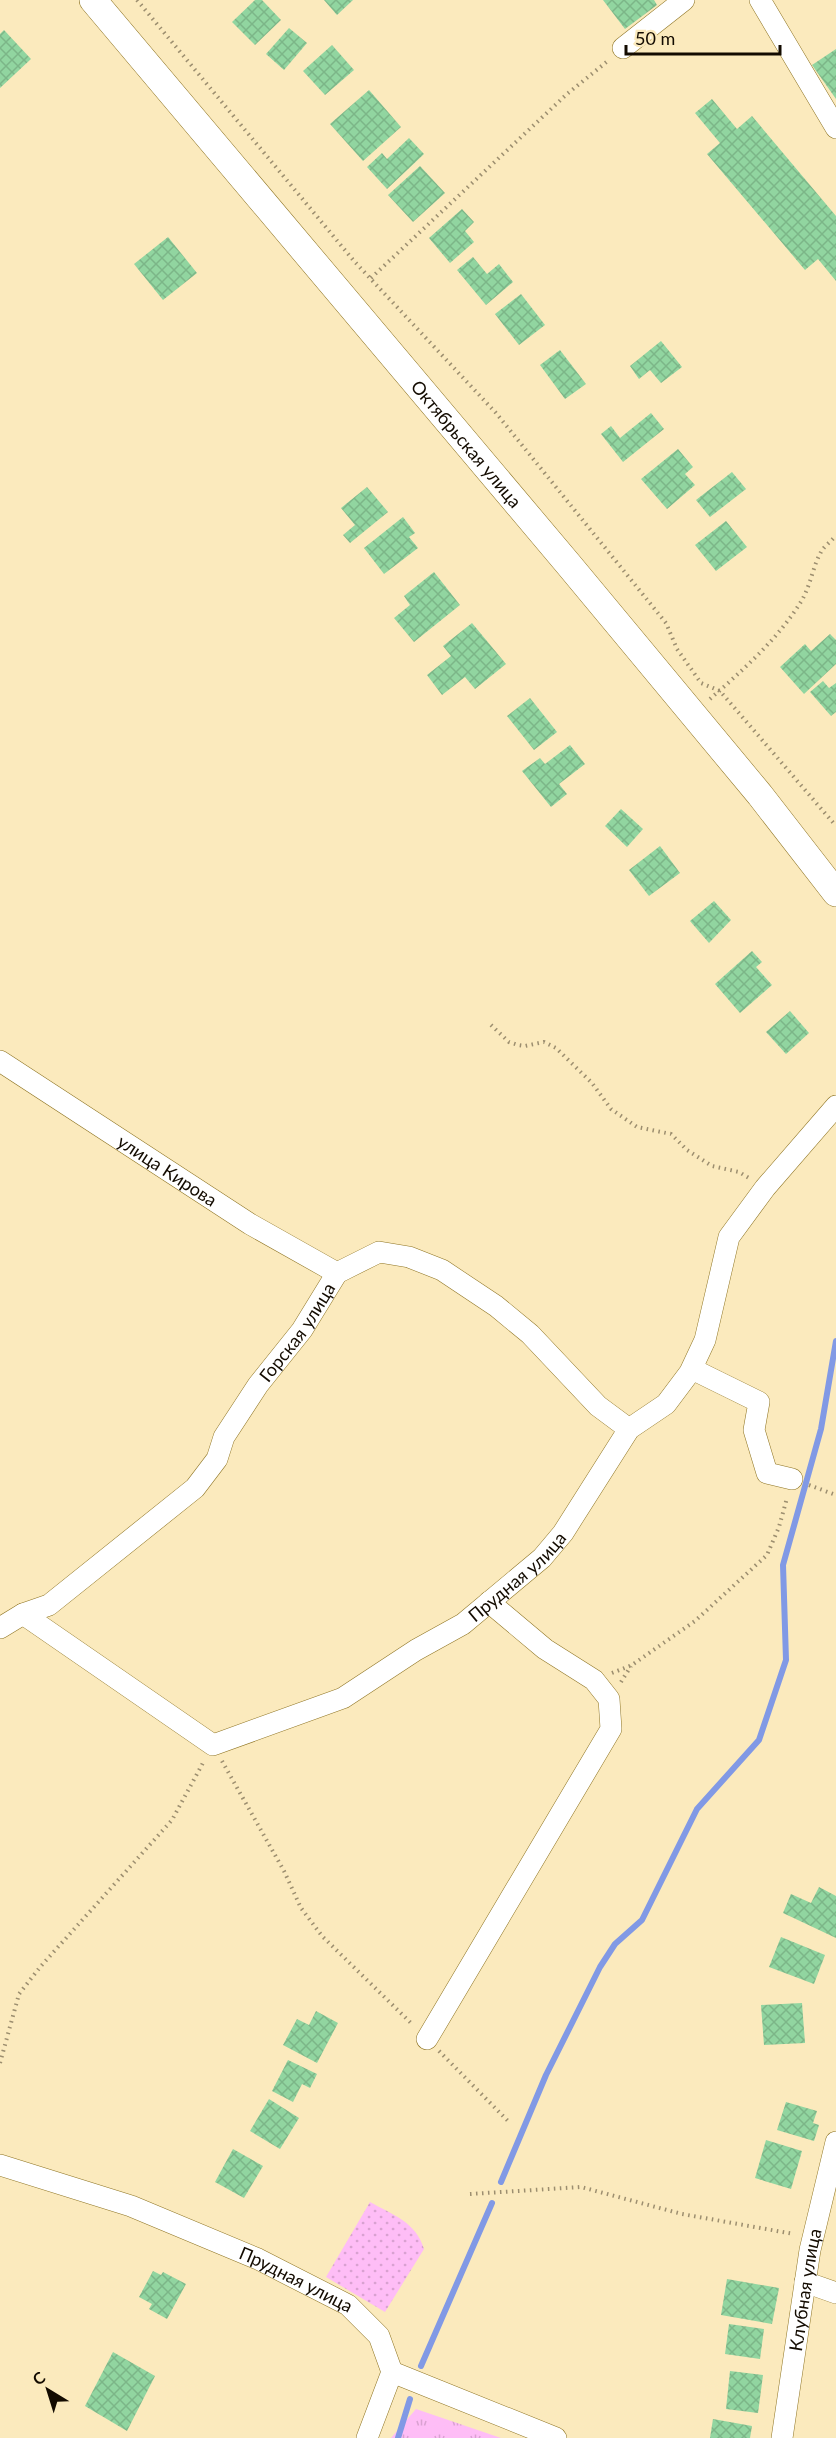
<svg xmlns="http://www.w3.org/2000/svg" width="836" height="2438" font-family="Lato,sans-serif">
<defs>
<pattern id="grass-tufts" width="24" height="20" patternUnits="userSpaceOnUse" patternTransform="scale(1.5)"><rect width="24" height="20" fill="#febdf6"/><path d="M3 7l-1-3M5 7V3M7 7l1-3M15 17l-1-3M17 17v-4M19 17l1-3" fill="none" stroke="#d9a1d1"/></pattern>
<pattern id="park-dots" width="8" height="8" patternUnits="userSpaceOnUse" patternTransform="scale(1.5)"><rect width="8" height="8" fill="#febdf6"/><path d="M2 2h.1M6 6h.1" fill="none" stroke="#d9a1d1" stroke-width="1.8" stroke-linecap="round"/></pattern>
<pattern id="building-cross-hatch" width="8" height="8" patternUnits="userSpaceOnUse" patternTransform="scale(1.5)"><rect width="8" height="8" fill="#91d5a0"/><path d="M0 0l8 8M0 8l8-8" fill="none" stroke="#7cb688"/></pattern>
</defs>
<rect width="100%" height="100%" fill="#fbeabd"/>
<!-- grass -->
<path fill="url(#grass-tufts)" d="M416 2409 501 2438H391Z"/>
<!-- park -->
<path fill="url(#park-dots)" d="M370 2202C393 2215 416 2222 424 2249L385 2312 326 2277Z"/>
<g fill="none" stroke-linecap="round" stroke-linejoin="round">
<!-- stream -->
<g stroke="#8199e5" stroke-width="6">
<path d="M501 2182 546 2075 600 1967 615 1944 642 1920 697 1809 759 1740 786 1660 783 1565 821 1429 836 1341"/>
<path d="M421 2366 492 2203"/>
<path d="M398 2438 410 2399"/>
</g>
</g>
<!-- building -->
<g fill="url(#building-cross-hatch)">
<path d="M255 0H262L281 20 255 45 232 22Z"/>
<path d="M324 0H353L337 15Z"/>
<path d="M603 0H654L657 5 625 29Z"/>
<path d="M289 28 307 43 284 70 266 54Z"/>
<path d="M4 30 31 59 0 88V34Z"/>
<path d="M332 45 354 70 325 95 303 71Z"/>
<path d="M836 49V99L812 65Z"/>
<path d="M369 90 401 127 363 161 330 124Z"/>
<path d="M712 99 737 129 752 116 836 216V281L818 259 805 270 707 154 720 143 695 113Z"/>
<path d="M409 138 424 154 387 189 367 167 382 153 387 159Z"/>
<path d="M420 166 445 193 413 222 388 195Z"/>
<path d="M462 209 474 222 465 231 474 242 450 263 429 238Z"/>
<path d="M168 237 197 273 163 300 134 264Z"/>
<path d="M473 257 487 274 499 264 513 282 486 305 457 270Z"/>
<path d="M521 294 545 325 519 345 495 314Z"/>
<path d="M661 341 682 367 661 383 650 370 639 379 630 366Z"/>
<path d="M560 350 586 384 565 399 540 365Z"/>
<path d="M651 413 664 429 623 462 601 434 611 426 620 438Z"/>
<path d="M678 449 693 467 685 474 695 485 667 509 641 479Z"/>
<path d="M732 472 746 489 710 517 696 500Z"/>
<path d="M367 487 388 512 350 543 343 535 355 525 341 508Z"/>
<path d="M403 517 415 533 409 537 418 548 384 574 364 548Z"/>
<path d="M726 521 747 547 716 571 695 545Z"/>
<path d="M434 572 460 605 414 642 394 618 410 605 404 596Z"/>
<path d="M472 623 506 664 475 689 465 677 442 695 427 675 451 656 443 646Z"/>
<path d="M830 634 836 640V664L804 694 780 667 805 644 811 651Z"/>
<path d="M823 681 829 688 836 683V712L831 716 810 692Z"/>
<path d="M530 698 557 732 534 750 507 716Z"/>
<path d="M570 745 585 764 559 784 567 794 551 807 522 771 540 758 545 764Z"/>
<path d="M621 809 643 829 627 847 605 826Z"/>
<path d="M660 846 680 873 649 896 629 870Z"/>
<path d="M714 901 731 920 709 943 690 921Z"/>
<path d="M752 951 762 962 756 967 772 985 740 1013 715 984Z"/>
<path d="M790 1011 809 1033 786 1054 766 1032Z"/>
<path d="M819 1887 836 1896V1938L783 1913 791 1894 811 1903Z"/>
<path d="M781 1937 825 1955 814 1984 769 1967Z"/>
<path d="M802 2003 805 2043 764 2045 761 2005Z"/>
<path d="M316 2011 338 2023 317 2063 283 2045 297 2019 309 2025Z"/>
<path d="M288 2060 317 2074 310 2088 302 2084 293 2102 272 2091Z"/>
<path d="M269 2099 299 2118 280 2149 250 2131Z"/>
<path d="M786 2102 817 2111 813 2123 819 2125 814 2141 777 2130Z"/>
<path d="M766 2140 802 2151 791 2189 755 2178Z"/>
<path d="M233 2149 263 2166 244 2198 215 2182Z"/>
<path d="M153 2271 161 2275 163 2272 186 2284 167 2319 149 2309 152 2304 139 2297Z"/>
<path d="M727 2279 779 2288 772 2324 721 2315Z"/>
<path d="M729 2324 764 2329 760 2359 725 2354Z"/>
<path d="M113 2352 155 2376 127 2431 85 2406Z"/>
<path d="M730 2371 763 2375 758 2413 726 2409Z"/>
<path d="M713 2419 752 2426 750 2438H710Z"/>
</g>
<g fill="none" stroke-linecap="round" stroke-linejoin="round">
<!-- minor casing -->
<g stroke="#8f7524" stroke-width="22">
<g id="minor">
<path d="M760 0 836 128"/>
<path d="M623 48 684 0"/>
<path id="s1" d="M0 1061 250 1224 337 1273"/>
<path d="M692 1369 759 1402 754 1430 767 1473 792 1479"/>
<path id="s2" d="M23 1614 213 1745 343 1698 416 1650 463 1624 542 1558 563 1533 629 1429 666 1404 690 1372 705 1340 729 1237 765 1188 836 1106"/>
<path id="s3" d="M0 1628 23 1614 49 1605 195 1488 217 1459 224 1437 258 1385 302 1330 337 1273 379 1252 409 1257 442 1270 496 1306 530 1334 598 1406 629 1429"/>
<path d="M427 2039 611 1729 609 1699 594 1680 545 1649 489 1602"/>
<path id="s4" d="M0 2165 131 2206 258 2259 348 2305 379 2336 392 2372 556 2438"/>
<path d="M805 2282 836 2293"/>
<path d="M367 2438 392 2372"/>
<path id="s5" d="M782 2438 810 2250 836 2142"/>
</g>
</g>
<!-- major casing -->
<g stroke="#8f7524" stroke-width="28">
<g id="major">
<path id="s6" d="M93 0 569 565 760 795 836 893"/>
</g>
</g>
<!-- path -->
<g stroke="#9c8e6f" stroke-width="4" stroke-dasharray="1.5 4.5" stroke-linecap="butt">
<path d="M137 0 354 261 496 413 666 623 677 649 701 683 720 691 836 826"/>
<path d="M371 278 567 94 609 60"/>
<path d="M710 699C743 670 779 638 802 600 811 584 813 566 821 552 824 546 832 541 836 535"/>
<path d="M491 1025 509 1042 518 1045 525 1046 544 1042 556 1048 592 1083 611 1109 637 1127 671 1134 687 1150 712 1166 739 1172 749 1178"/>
<path d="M809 1485 836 1495"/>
<path d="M612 1673 632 1665 695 1621 767 1555 779 1527 787 1498"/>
<path d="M621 1682 631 1666"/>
<path d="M222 1761 284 1871 301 1908 322 1936 413 2025"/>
<path d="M439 2051 508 2121"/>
<path d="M0 2063 19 1994 41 1966 172 1820 204 1761"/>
<path d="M470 2194 581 2187 682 2214 794 2234"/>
</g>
<!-- minor -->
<use href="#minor" stroke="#fff" stroke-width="21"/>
<!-- major -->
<use href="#major" stroke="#fff" stroke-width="27"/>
</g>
<g text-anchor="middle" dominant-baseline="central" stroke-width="5" stroke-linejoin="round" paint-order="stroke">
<!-- street labels -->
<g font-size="18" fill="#130b00" stroke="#fbeabd">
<text stroke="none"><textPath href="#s6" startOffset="580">Октябрьская улица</textPath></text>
<text stroke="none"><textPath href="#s1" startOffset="200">улица Кирова</textPath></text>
<text stroke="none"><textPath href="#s3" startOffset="429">Горская улица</textPath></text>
<text stroke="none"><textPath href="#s2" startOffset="582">Прудная улица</textPath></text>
<text stroke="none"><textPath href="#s4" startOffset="318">Прудная улица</textPath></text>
<text stroke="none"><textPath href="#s5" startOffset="150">Клубная улица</textPath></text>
</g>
</g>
<!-- north arrow -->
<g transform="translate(48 2390) rotate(322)" stroke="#fbeabd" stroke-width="4.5" paint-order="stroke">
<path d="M0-4.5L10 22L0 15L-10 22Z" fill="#130b00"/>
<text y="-9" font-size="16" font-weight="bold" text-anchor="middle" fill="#130b00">С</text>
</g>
<!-- scale -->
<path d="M626 45v9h154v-9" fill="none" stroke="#130b00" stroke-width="3"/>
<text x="635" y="45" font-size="18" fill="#130b00" stroke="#fbeabd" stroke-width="4.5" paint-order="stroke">50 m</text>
</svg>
